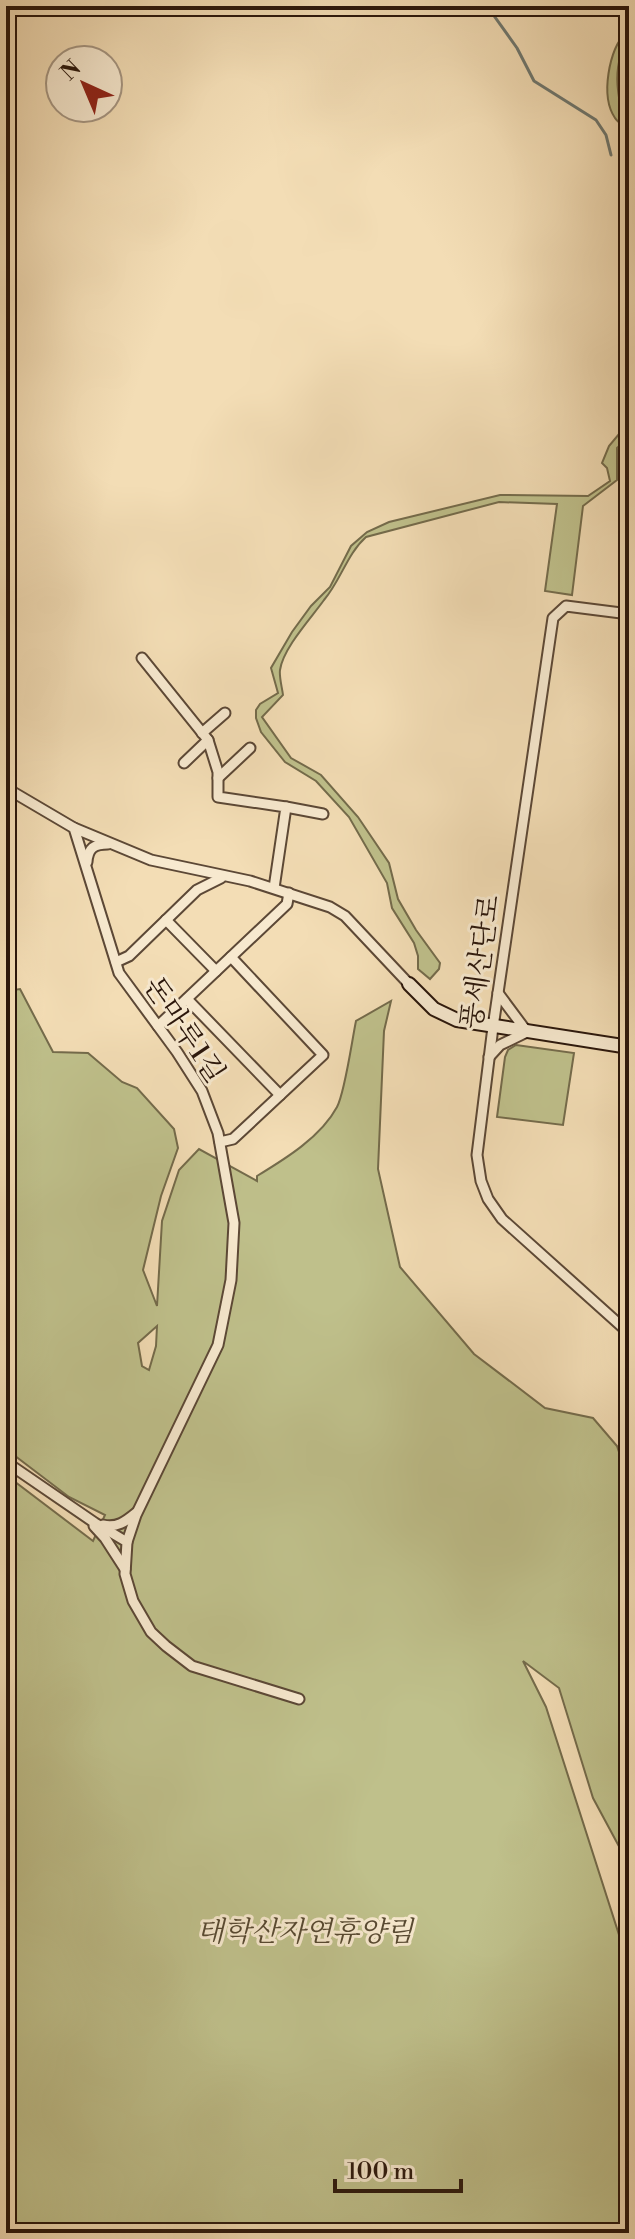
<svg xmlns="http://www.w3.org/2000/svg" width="635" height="2239" font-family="'Libre Bodoni','Noto Serif KR',serif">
<rect width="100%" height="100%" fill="#f3ddb5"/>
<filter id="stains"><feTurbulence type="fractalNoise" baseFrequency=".0025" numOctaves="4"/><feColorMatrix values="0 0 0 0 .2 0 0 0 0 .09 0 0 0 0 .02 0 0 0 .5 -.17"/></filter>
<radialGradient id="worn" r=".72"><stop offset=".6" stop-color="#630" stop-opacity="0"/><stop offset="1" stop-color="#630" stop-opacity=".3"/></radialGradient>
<!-- green -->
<g fill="#bfc08b" stroke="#746b4b" stroke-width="2" fill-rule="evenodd">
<path d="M626 32H629C629 42 622 51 619 62 615 81 619 97 622 116L629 121V131C625 126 618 123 615 118 600 96 609 50 626 32Z"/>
<path d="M629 422 626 440 617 448V480L583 506 572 595 545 591 557 504 499 502 366 537C347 554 341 580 324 600 312 617 283 648 280 670 279 677 282 687 283 695L262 717 291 758 321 775 358 817 389 863 398 899 416 930 440 963 439 969 430 979 418 969V956L414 943 392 908 387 883 349 817 316 781 285 762 261 732 256 718V710L260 704 278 693 271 668 292 632 311 606 330 587 351 546 367 532 389 522 500 495 588 496 610 481 607 468 602 463 609 446Z"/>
<path d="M20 989 53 1052 88 1053 122 1082 137 1088 174 1129 178 1148 161 1196 143 1270 157 1306 162 1221 179 1170 199 1149 257 1181V1176C285 1159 321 1137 337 1107 345 1092 352 1040 356 1021L391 1001 384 1031 378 1169 400 1267 474 1354 545 1408 593 1418 617 1446 624 1467 629 1472V1865L593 1798 559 1688 523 1661 546 1707 629 1966V2233H6V1475L93 1541 105 1515 69 1497 6 1449V991ZM157 1326 156 1346 149 1370 142 1366 138 1343Z"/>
<path d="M516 1045 574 1053 563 1125 497 1117 505 1057 508 1050Z"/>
</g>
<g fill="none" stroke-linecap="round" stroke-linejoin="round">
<!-- stream -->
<path stroke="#6f7870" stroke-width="3" d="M487 6 517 48 534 81 596 120 606 135 611 155"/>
<!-- street casing -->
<g stroke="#5c4836" stroke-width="13">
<g id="street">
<path d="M628 143H629"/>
<path d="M629 614 566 606 553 618 493 1027 477 1155 481 1181 488 1199 502 1219 629 1333"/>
<path d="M142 658 208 740 218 772V797L286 807 274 888"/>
<path d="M202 733 225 713"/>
<path d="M184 763 208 740"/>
<path d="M218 778 250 748"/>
<path d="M6 788 74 828 119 973 177 1052 202 1091 218 1133 234 1223 231 1280 218 1345 136 1515 127 1542"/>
<path d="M286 807 323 814"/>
<path d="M74 828 151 860 250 881 330 907 345 916 409 984"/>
<path d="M87 862C88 848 94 844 108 844"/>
<path d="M166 920 216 971"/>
<path d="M116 962 129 956 197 890 221 878"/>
<path d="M187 999 280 1095"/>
<path d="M158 1026 287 904 289 893"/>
<path d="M489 1057 500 1045 527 1032 498 993"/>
<path d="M220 1142 233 1139 323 1055 231 957"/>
<path d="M6 1462 95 1523 127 1542 125 1574 133 1601 151 1632 166 1646 192 1666 299 1699"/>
<path d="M103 1525C117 1528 125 1522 136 1513"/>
<path d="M94 1526 105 1538 125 1569"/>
</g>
</g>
<!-- secondary casing -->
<g stroke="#2a160b" stroke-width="16">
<path id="secondary" d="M409 984 434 1009 457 1020 629 1047"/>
</g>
<!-- street -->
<use href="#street" stroke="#f7e9cf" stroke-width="9"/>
<!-- secondary -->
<use href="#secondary" stroke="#f7e9cf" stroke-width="12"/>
</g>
<g text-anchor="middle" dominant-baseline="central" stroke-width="6" stroke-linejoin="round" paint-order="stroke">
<!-- street labels -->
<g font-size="28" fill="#2a160b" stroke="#f7e9cf">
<text transform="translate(481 962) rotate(-82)">풍세산단로</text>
<text transform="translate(184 1030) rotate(56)">돈마루1길</text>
</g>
<!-- park labels -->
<g font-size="28" font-style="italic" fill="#574931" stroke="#f7e9cf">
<text x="305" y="1932">태학산자연휴양림</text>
</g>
</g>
<!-- margin -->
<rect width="635" height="2239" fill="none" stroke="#f3ddb5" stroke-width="32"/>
<rect x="8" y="8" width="619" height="2223" fill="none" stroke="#2a160b" stroke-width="4"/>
<rect x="16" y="16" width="603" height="2207" fill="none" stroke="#2a160b" stroke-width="2"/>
<!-- north arrow -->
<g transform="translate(84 84) rotate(316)"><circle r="38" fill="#f7e9cf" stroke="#a59581" stroke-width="2"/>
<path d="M0-6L14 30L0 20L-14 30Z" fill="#8f2418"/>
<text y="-12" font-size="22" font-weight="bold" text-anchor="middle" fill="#2a160b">N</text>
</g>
<!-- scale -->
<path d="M335 2179v12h126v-12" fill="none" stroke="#2a160b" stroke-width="4"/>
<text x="347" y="2179" font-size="24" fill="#2a160b" stroke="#f7e9cf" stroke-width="6" paint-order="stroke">100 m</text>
<rect width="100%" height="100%" filter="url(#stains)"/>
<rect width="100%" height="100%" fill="url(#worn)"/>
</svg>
